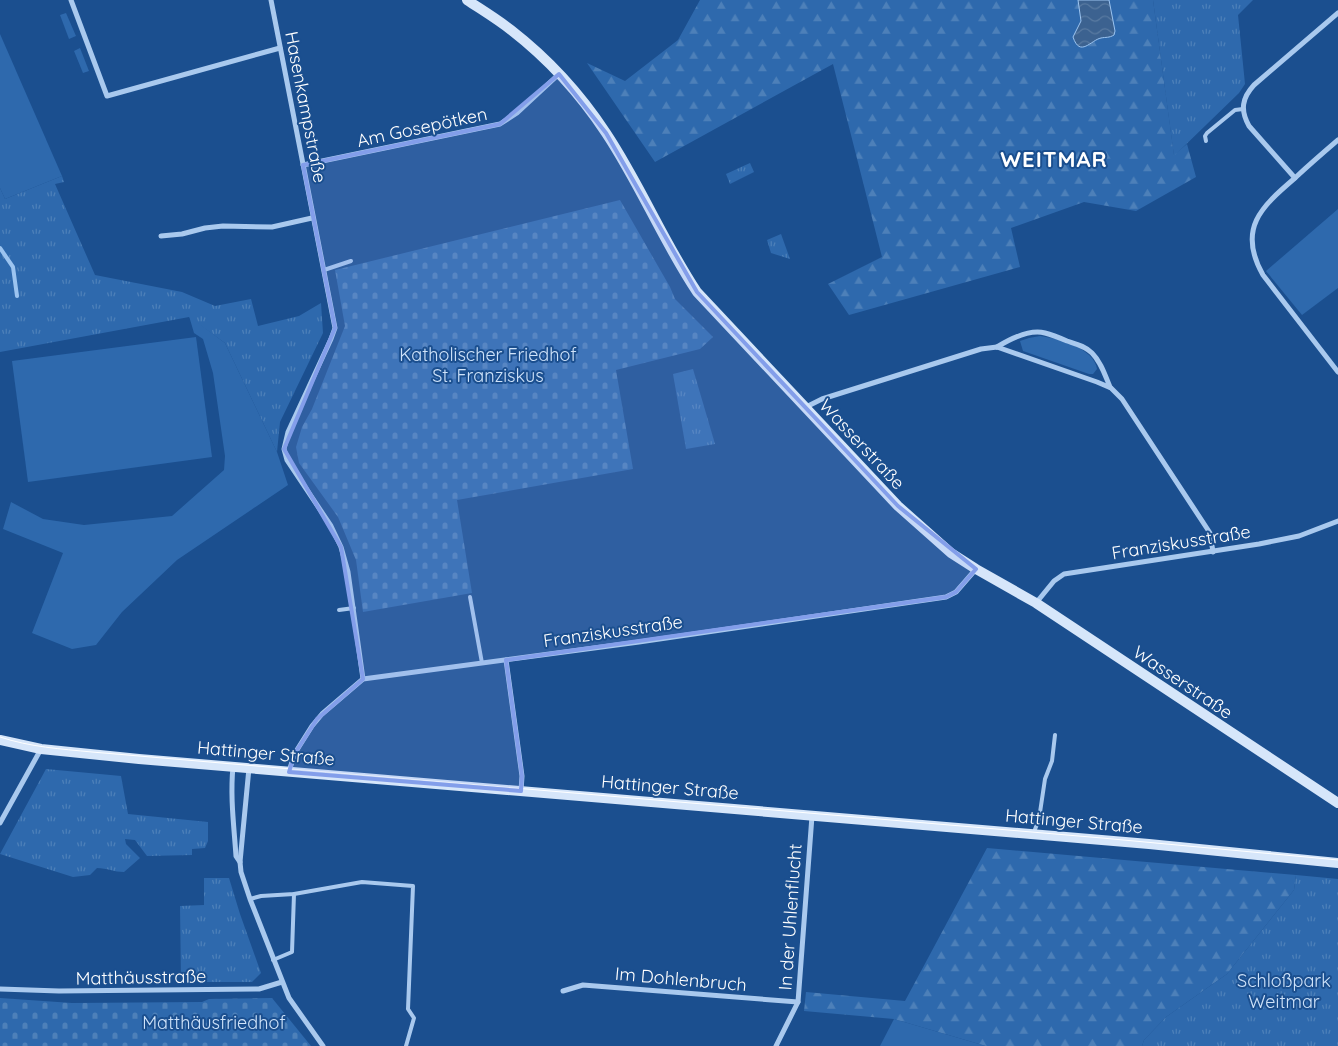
<svg xmlns="http://www.w3.org/2000/svg" width="1338" height="1046" font-family="Quicksand,sans-serif">
<defs>
<pattern id="forest-firs" width="22" height="20" patternUnits="userSpaceOnUse" patternTransform="scale(1.25)"><rect width="22" height="20" fill="#2e69ad"/><path d="M5 1l3.5 6h-7zM16 11l3.5 6h-7z" fill="#4d80b9"/></pattern>
<pattern id="cemetery-stones" width="16" height="16" patternUnits="userSpaceOnUse" patternTransform="scale(1.25)"><rect width="16" height="16" fill="#2e69ad"/><path d="M2 7V4a2 2 0 0 1 4 0v3zM10 15v-3a2 2 0 0 1 4 0v3z" fill="#4d80b9"/></pattern>
<pattern id="park-tufts" width="24" height="20" patternUnits="userSpaceOnUse" patternTransform="scale(1.25)"><rect width="24" height="20" fill="#2e69ad"/><path d="M3 7l-1-3M5 7V3M7 7l1-3M15 17l-1-3M17 17v-4M19 17l1-3" fill="none" stroke="#4d80b9"/></pattern>
<pattern id="water-waves" width="16" height="10" patternUnits="userSpaceOnUse" patternTransform="scale(1.25)"><rect width="16" height="10" fill="#3c6290"/><path d="M0 5q4-4 8 0t8 0" fill="none" stroke="#597aa1"/></pattern>
</defs>
<rect width="100%" height="100%" fill="#1b4f8f"/>
<!-- green -->
<g fill="#2e69ad">
<path d="M66 13 76 36 69 39 60 15Z"/>
<path d="M0 34 62 176 5 199 0 188Z"/>
<path d="M80 48 89 71 83 73 74 51Z"/>
<path d="M1338 209V288L1302 315 1266 271Z"/>
<path d="M189 316 225 343 277 452 288 485 177 560 122 612 96 645 72 649 32 633 63 553 3 529 11 502 43 519 84 525 172 516 224 470 225 456 213 373 203 339 194 333Z"/>
<path d="M1040 336C1057 338 1094 348 1097 369L1093 374H1089L1023 351 1020 341 1029 338Z"/>
<path d="M196 337 212 457 28 482 12 361Z"/>
<path d="M894 1019 986 1046H880Z"/>
</g>
<!-- forest -->
<g fill="url(#forest-firs)">
<path d="M700 0H1153L1174 155 1187 144 1196 177 1136 211 1084 202 1011 228 1020 267 849 315 828 284 882 257 833 64 655 162 587 63 625 81 678 40Z"/>
<path d="M987 848 1296 875 1294 890 1227 974 1166 1017 1144 1040 1142 1046H986L894 1019 804 1011 806 992 905 1001Z"/>
</g>
<!-- cemetery -->
<g fill="url(#cemetery-stones)">
<path d="M620 200 670 287 675 299 713 337 700 349 616 370 633 469 457 500 472 593 363 612 356 560 338 517 299 463 296 447 302 427 312 409 345 326 335 270Z"/>
<path d="M0 998 72 1003 202 1002 209 999 272 998 311 1046H0Z"/>
</g>
<!-- park -->
<g fill="url(#park-tufts)">
<path d="M1153 0H1253L1238 15 1245 84 1239 93 1174 156Z"/>
<path d="M750 163 754 172 730 184 726 174Z"/>
<path d="M62 176 64 182 55 184 95 275 182 292 215 306 251 299 258 326 299 316 321 303 323 333 280 422 277 452 225 343 189 317 0 352V188L5 199Z"/>
<path d="M781 234 790 259 771 253 767 240Z"/>
<path d="M693 369 715 444 686 449 673 374Z"/>
<path d="M46 769 121 776 128 814 208 822V841L205 848 192 849V855L147 856 135 840 125 839 126 844 140 858 124 872C114 872 107 868 97 868L90 875 73 877 0 854Z"/>
<path d="M1296 875 1338 879V1046H1142L1144 1040 1166 1017 1227 974 1294 890Z"/>
<path d="M204 878H229L240 914 261 973 252 982H181L180 906 204 905Z"/>
</g>
<!-- water -->
<path fill="url(#water-waves)" stroke="#9cc4f0" d="M1078 0H1109L1115 31 1114 35C1109 38 1106 37 1101 38 1091 40 1080 58 1073 37L1081 21Z"/>
<g fill="none" stroke-linecap="round" stroke-linejoin="round">
<!-- stream -->
<path stroke="#9cc4f0" stroke-width="4" d="M0 248 13 267 17 296"/>
<!-- lane -->
<g stroke="#a9c9ee" stroke-width="4">
<path d="M1206 141 1205 136 1207 133 1235 110 1243 109"/>
<path d="M324 270 351 261"/>
<path d="M470 597 482 663"/>
<path d="M339 610 354 608"/>
<path d="M1034 832 1039 819 1045 779 1052 761 1055 735"/>
<path d="M250 899 261 896 294 894 362 882 413 886 408 1009 414 1018 406 1046"/>
<path d="M273 960 292 952 294 894"/>
</g>
<!-- street -->
<g stroke="#a9c9ee" stroke-width="5">
<path d="M71 0 107 96 280 48"/>
<path d="M271 0 335 328 331 339 288 432 284 449 287 460 331 526 341 547 348 572 363 679"/>
<path d="M1338 140C1324 152 1309 165 1295 178 1261 207 1237 229 1263 275L1338 372"/>
<path d="M303 165 500 124 517 113 559 74"/>
<path d="M1295 178 1249 126C1240 110 1242 98 1254 85L1338 13"/>
<path d="M161 236 182 234 205 228 223 226 272 227 312 218"/>
<path d="M997 347C1010 339 1030 329 1045 333 1053 335 1060 338 1067 341 1076 344 1085 346 1092 353 1101 362 1105 375 1110 387"/>
<path d="M806 407 822 399 981 349 997 347 1097 382 1111 388 1122 399 1210 533 1213 552"/>
<path d="M1036 603 1054 581 1064 574 1259 544 1299 536 1338 521"/>
<path d="M506 660 522 776 521 791"/>
<path d="M233 767C230 797 234 826 236 856L240 862"/>
<path d="M249 768 240 862 241 872 250 899 289 998 323 1046"/>
<path d="M289 771 295 753 312 726 322 714 363 679 639 642 946 597 956 592 976 569"/>
<path d="M0 823 41 749"/>
<path d="M0 989 59 991 259 989 282 982"/>
<path d="M563 991 583 985 798 1002"/>
<path d="M776 1046 798 1002 812 816"/>
</g>
<!-- secondary -->
<g stroke="#d6e6fa" stroke-width="10">
<path d="M467 0C482 10 497 19 511 30 547 58 581 95 606 133 640 184 663 241 697 292L898 506 951 553 976 569 1036 603 1338 803"/>
<path d="M0 740 41 749 139 759 1149 844 1338 863"/>
</g>
<!-- tram -->
<path stroke="#fff" stroke-width="1" d="M0 737C30 747 61 749 92 752L1102 838 1338 860"/>
</g>
<!-- marked area -->
<path fill="#839eea" fill-opacity="0.2" stroke="#839eea" stroke-width="4" stroke-linejoin="round" d="M559 74 606 133 697 292 898 506 976 569 956 592 946 597 506 660 522 776 521 791 289 772 295 753 317 719 363 679 341 547 284 449 335 328 303 165 500 124Z"/>
<g text-anchor="middle" dominant-baseline="central" stroke-width="4" stroke-linejoin="round" paint-order="stroke">
<!-- street labels -->
<g font-size="18" fill="#fff" stroke="#1b4f8f">
<text transform="translate(306 107) rotate(79)">Hasenkampstraße</text>
<text transform="translate(422 127) rotate(-12)">Am Gosepötken</text>
<text transform="translate(862 444) rotate(47)">Wasserstraße</text>
<text transform="translate(1181 542) rotate(-9)">Franziskusstraße</text>
<text transform="translate(613 631) rotate(-8)">Franziskusstraße</text>
<text transform="translate(1183 682) rotate(34)">Wasserstraße</text>
<text transform="translate(266 753) rotate(5)">Hattinger Straße</text>
<text transform="translate(670 787) rotate(5)">Hattinger Straße</text>
<text transform="translate(1074 821) rotate(5)">Hattinger Straße</text>
<text transform="translate(790 917) rotate(-86)">In der Uhlenflucht</text>
<text transform="translate(141 977) rotate(-1)">Matthäusstraße</text>
<text transform="translate(681 979) rotate(5)">Im Dohlenbruch</text>
</g>
<!-- park labels -->
<g font-size="18" fill="#cfe3fa" stroke="#1b4f8f">
<text x="488" y="354">Katholischer Friedhof<tspan x="488" dy="21">St. Franziskus</tspan></text>
<text x="1284" y="980">Schloßpark<tspan x="1284" dy="21">Weitmar</tspan></text>
<text x="214" y="1022">Matthäusfriedhof</text>
</g>
<!-- district labels -->
<g font-size="22" font-weight="bold" letter-spacing="1" fill="#fff" stroke="#1b4f8f">
<text x="1054" y="159">WEITMAR</text>
</g>
</g>
</svg>
